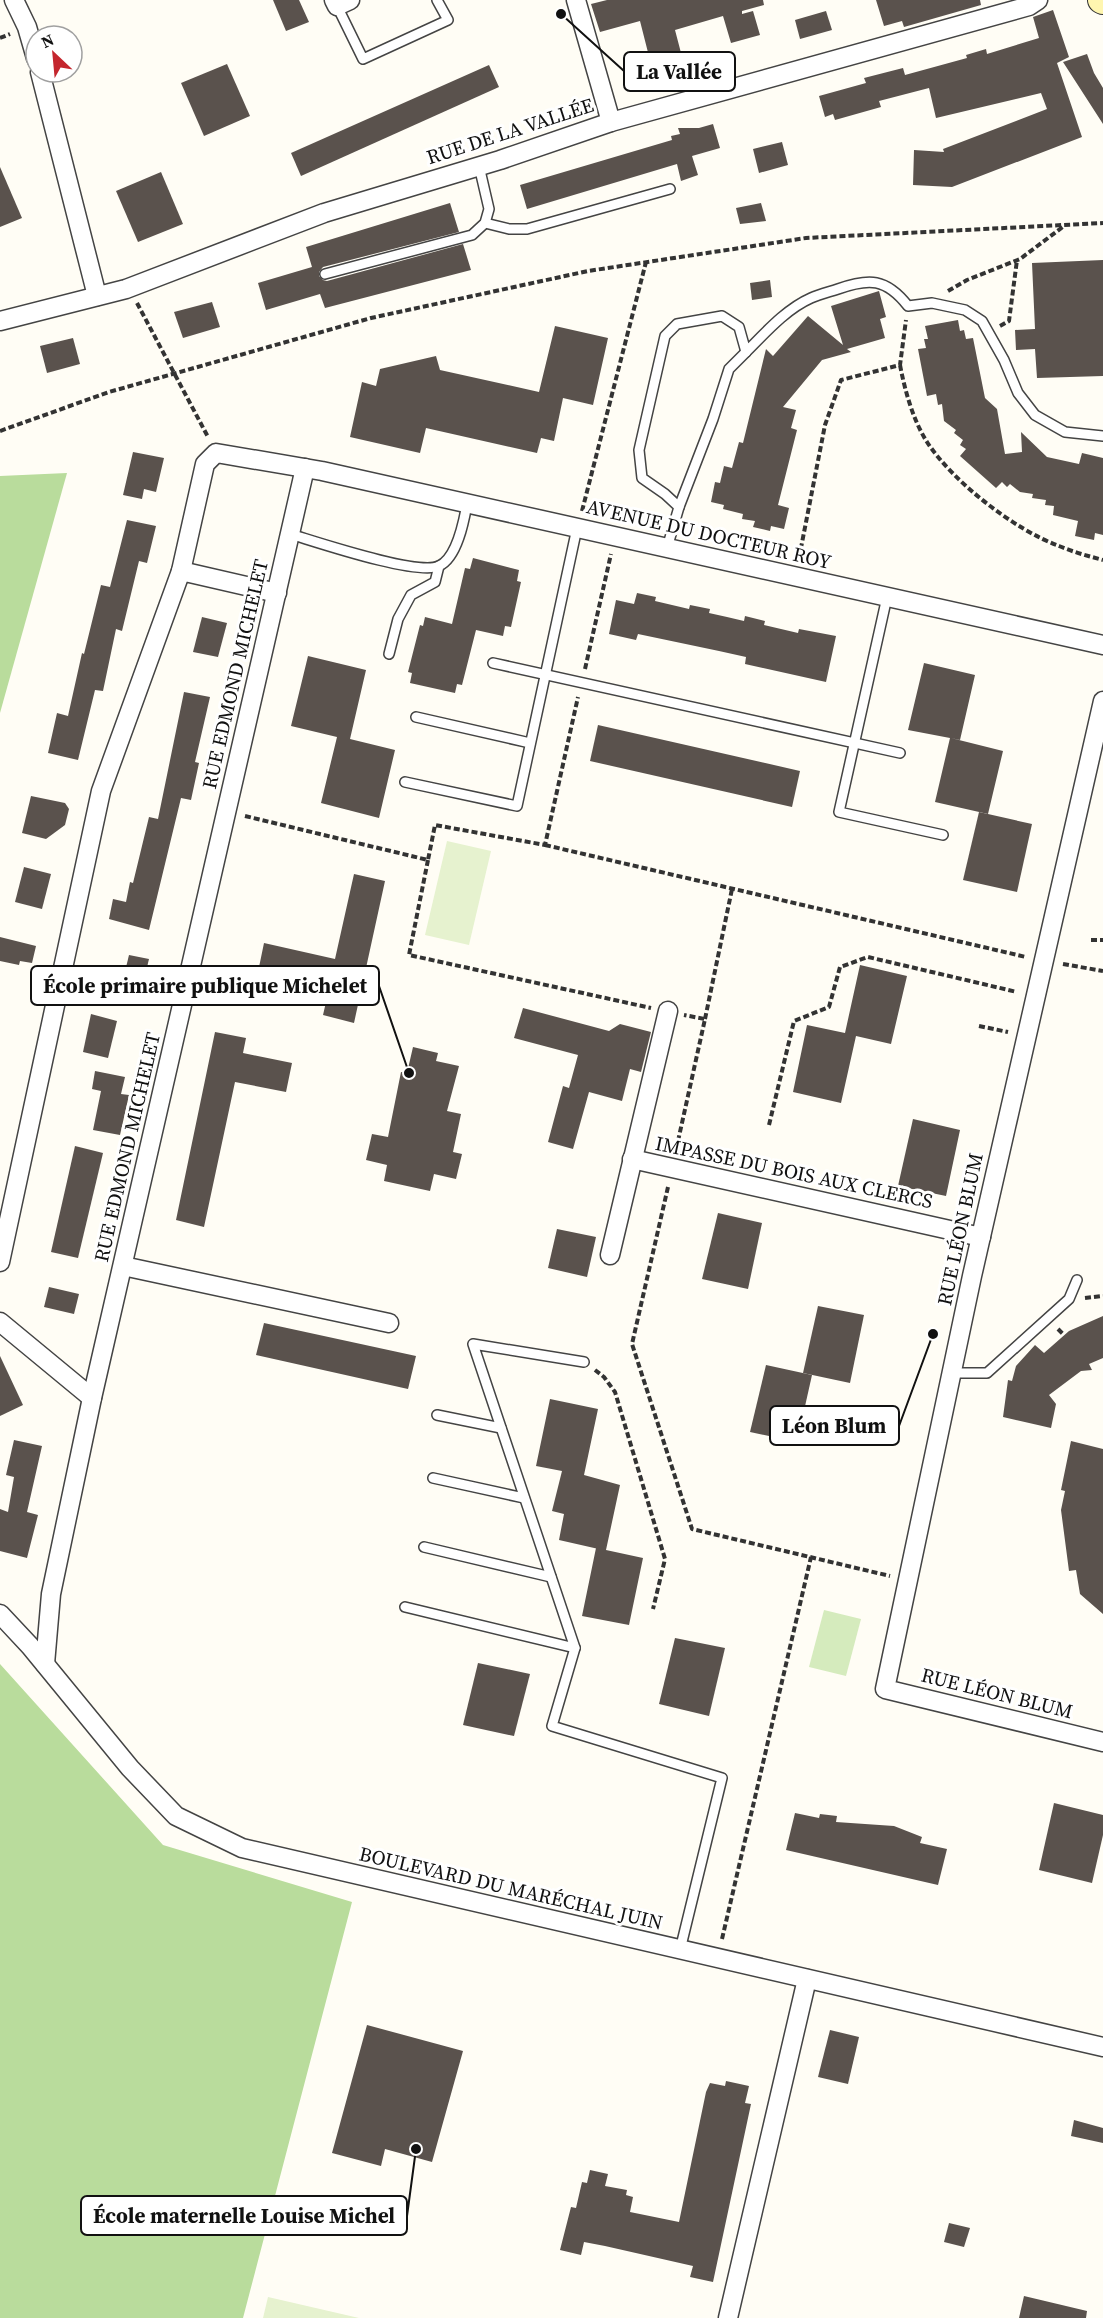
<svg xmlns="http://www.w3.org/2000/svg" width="1103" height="2318" font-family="'Source Serif 4',serif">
<rect width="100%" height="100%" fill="#fffdf5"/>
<!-- green -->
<path fill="#d5ebbd" d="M824 1610 861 1619 846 1676 809 1667Z"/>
<!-- forest -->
<g fill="#b9dc9c">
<path d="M67 473 0 713V476Z"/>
<path d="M0 1664 163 1845 352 1902 243 2318H0Z"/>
</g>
<!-- pitch -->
<g fill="#e6f2cf">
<path d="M447 841 491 851 469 945 425 935Z"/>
<path d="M268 2297 359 2318H263Z"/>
</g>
<!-- building -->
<g fill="#5a524d">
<path d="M273 0H299L309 22 286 31Z"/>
<path d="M607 0H763L764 5 742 11V14L753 11 760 35 731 43 723 16 675 30 686 72 655 80 640 21 600 32 591 4Z"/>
<path d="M876 0H980L981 5 904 27 902 21 884 26Z"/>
<path d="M1053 10 1069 57 1057 63 1082 137 952 187 913 185 914 150 944 152 943 149 1047 109 1041 93 936 118 929 88 879 101 881 107 835 120 833 114 825 117 819 96 866 83 864 78 903 68 905 75 967 58 966 55 986 49 987 54 1039 38 1033 17Z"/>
<path d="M826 11 832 30 800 39 795 20Z"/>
<path d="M1087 54 1094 73 1103 88V124L1063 62Z"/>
<path d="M227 64 250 116 204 136 181 83Z"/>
<path d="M489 65 499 87 301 176 291 153Z"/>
<path d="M713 124 720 148 692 156 698 175 681 181 677 164 527 209 520 185 672 140 671 136 680 134 678 128H699Z"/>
<path d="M782 142 788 165 759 173 753 149Z"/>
<path d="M0 167 22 218 0 227Z"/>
<path d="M161 172 183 224 138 242 116 191Z"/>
<path d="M450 203 459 232 323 267 319 272V276L323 280 327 281 463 244 471 270 325 308 320 294 266 310 258 283 312 267 306 247Z"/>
<path d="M761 203 766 221 740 224 736 208Z"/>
<path d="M1103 260V376L1037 378 1035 349 1016 350 1015 330 1035 329 1032 263Z"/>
<path d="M770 280 772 297 752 300 750 283Z"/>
<path d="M879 291 886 317 880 319 885 338 847 349 851 352 822 360 783 407 796 410 791 428 797 430 778 505 789 508 784 529 771 526 770 531 753 527 755 521 742 519 743 514 723 509 724 505 711 502 715 482 720 483 724 466 732 468 739 442 743 443 766 349 773 356 808 316 843 345 831 306Z"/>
<path d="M212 302 220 327 183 338 174 312Z"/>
<path d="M958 320 960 331 964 330 966 339 973 338 985 398 997 409 1005 454 1022 452 1021 432 1047 457 1079 464 1082 453 1103 458V535L1095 533 1094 540 1075 536 1078 521 1053 515 1054 506 1045 505 1046 500 1032 498 1033 494 1020 492 1010 484 1007 487 1002 482 996 488 960 456 966 449 960 445 963 440 954 433 956 430 944 421 942 404 938 405 936 394 927 396 918 349 926 348 924 339H928L925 326Z"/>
<path d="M555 326 608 338 593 405 563 398 554 441 541 438 537 453 426 428 420 453 350 437 362 382 376 386 380 369 436 356 440 370 539 392Z"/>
<path d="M73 338 80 364 47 373 40 346Z"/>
<path d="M133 452 164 458 156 492 144 489 142 499 123 495Z"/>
<path d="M127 520 156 526 147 563 139 561 122 631 116 629 103 691 95 690 78 760 48 753 57 713 68 716 82 653 84 654 101 585 110 587Z"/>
<path d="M473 558 519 570 517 581 521 582 511 627 505 626 503 636 476 630 462 685 457 684 455 693 410 683 412 673 408 672 420 625 423 626 425 617 452 624 465 568 470 569Z"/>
<path d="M637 593 656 597 655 601 689 609 690 605 710 609 709 613 727 617 744 621 745 616 765 621 764 625 798 633 799 629 836 636 826 682 745 664 746 657 719 651 638 634 636 640 609 634 616 600 634 604Z"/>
<path d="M202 617 227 623 218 657 193 652Z"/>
<path d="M308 656 366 670 350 739 395 750 379 818 321 803 337 737 291 726Z"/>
<path d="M924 663 975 675 960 740 951 738 1003 751 988 814 935 802 950 738 908 730Z"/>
<path d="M184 692 210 697 195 762 199 763 191 800 181 798 149 930 109 919 113 899 126 902 130 882 133 883 149 817 158 819Z"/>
<path d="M598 725 800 771 792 807 590 761Z"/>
<path d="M31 796 65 803 69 809 65 825 46 839 22 833Z"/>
<path d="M979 812 1032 824 1017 892 963 880Z"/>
<path d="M24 867 51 874 42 909 15 902Z"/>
<path d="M354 874 385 881 354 1023 323 1015 329 989 258 972 264 943 335 959Z"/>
<path d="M0 937 36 946 32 963 20 961 19 965 0 961Z"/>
<path d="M129 955 149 959 141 992 121 988Z"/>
<path d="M860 965 907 976 891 1044 856 1036 841 1103 793 1092 807 1025 845 1033Z"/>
<path d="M523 1008 609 1031 620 1024 651 1032 641 1072 630 1069 622 1101 589 1092 573 1149 548 1142 563 1086 569 1088 578 1055 514 1038Z"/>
<path d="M91 1014 117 1021 108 1058 83 1052Z"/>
<path d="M215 1032 246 1038 243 1053 292 1063 286 1092 235 1082 204 1227 176 1220Z"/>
<path d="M413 1047 438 1053 436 1061 459 1066 447 1111 461 1114 453 1152 462 1154 456 1179 434 1174 430 1191 384 1181 387 1165 366 1160 372 1134 388 1137 401 1072 407 1073Z"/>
<path d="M95 1071 125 1077 121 1094 129 1095 120 1135 93 1130 101 1091 92 1089Z"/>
<path d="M913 1119 960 1130 946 1196 898 1186Z"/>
<path d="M75 1146 103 1153 78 1258 51 1252Z"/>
<path d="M718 1213 762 1223 748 1289 702 1279Z"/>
<path d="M557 1229 596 1237 587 1277 548 1268Z"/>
<path d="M49 1287 79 1294 74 1314 44 1307Z"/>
<path d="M818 1306 864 1315 850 1383 803 1373Z"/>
<path d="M1103 1316V1358L1089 1364 1092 1370 1081 1371 1049 1395 1056 1404 1051 1428 1003 1417 1008 1380 1012 1381 1016 1366 1035 1345 1044 1353 1069 1331Z"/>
<path d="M264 1323 416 1356 408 1389 256 1355Z"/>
<path d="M0 1356 23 1405 0 1416Z"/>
<path d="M766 1365 812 1375 797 1442 750 1432Z"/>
<path d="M550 1399 598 1409 584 1475 620 1485 606 1550 643 1558 629 1625 582 1616 596 1548 603 1550 559 1540 564 1514 552 1511 562 1471 536 1466Z"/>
<path d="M14 1440 42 1446 27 1512 38 1515 27 1558 0 1551V1509L8 1512 14 1477 6 1475Z"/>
<path d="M1071 1441 1103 1449V1614L1080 1594 1076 1570 1069 1571 1061 1510 1065 1491 1061 1490Z"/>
<path d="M675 1638 725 1648 709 1716 659 1704Z"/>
<path d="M478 1663 530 1674 514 1736 463 1725Z"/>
<path d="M1054 1803 1103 1815V1835L1092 1883 1039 1870Z"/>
<path d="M795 1813 819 1818 820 1814 837 1816 836 1822 894 1826 922 1837 920 1843 947 1849 938 1885 786 1850Z"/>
<path d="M367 2025 463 2051 432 2162 385 2149 381 2166 332 2153Z"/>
<path d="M830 2030 859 2037 848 2084 818 2077Z"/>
<path d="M726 2081 749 2086 745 2103 751 2104 713 2282 690 2277 693 2266 605 2246 584 2242 581 2255 560 2250 571 2207 576 2208 582 2182 587 2183 590 2170 608 2174 605 2186 627 2190 626 2195 633 2197 630 2212 679 2222 706 2092 710 2083 725 2086Z"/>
<path d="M1074 2120 1103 2128V2143L1071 2136Z"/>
<path d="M949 2223 970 2228 964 2247 944 2242Z"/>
<path d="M1024 2296 1087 2311 1086 2318H1019Z"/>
</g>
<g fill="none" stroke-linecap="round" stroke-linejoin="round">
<!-- service casing -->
<g stroke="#444" stroke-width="12">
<g id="service">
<path d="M337 6 363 59 448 20 437 0"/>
<path d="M485 223 509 229H527L670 189"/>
<path d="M325 274 472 235 485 223 489 209 479 166"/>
<path d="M679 507 713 419 729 369 746 352"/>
<path d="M290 534C317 542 417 576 439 566 457 558 464 521 467 504"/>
<path d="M667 548 679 507 665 494 642 478 639 450 665 336 677 324 722 316 739 327 746 352C765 333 786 309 811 298 820 294 829 292 838 289 869 278 886 278 908 306L932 303 965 310 982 321 1004 360 1018 393 1035 415 1065 432 1103 436"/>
<path d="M887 597 839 812 943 835"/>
<path d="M389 654 398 619 411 595 435 582 439 566"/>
<path d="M493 663 900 753"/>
<path d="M416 717 530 743"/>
<path d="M405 782 517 806 577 528"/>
<path d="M584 1362 473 1344 575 1648 552 1726 722 1778 680 1950"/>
<path d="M952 1373H987L1069 1299 1077 1280"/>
<path d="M437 1415 501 1428"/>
<path d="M433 1478 524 1498"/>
<path d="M424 1547 551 1577"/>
<path d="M405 1607 575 1648"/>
</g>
</g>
<!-- minor casing -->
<g stroke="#444" stroke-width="21">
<g id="minor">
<path d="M14 0 27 27 36 58"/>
<path d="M334 0 337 6 350 0"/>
<path d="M576 0 611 122"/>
<path d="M40 72 97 296"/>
<path d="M0 321 126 289 324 213 500 160 611 122 1029 6 1038 0"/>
<path d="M181 571 205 464 216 453 322 471 1103 645"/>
<path d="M1103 701 972 1276 885 1689 1103 1742"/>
<path d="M632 1159 981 1237"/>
<path d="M610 1255 668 1011"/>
<path d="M0 1262 101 791 181 571 277 593"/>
<path d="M123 1266 389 1323"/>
<path d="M0 1322 92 1398"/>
<path d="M0 1614 30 1646 130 1768 176 1816 242 1848 1103 2047"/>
<path d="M45 1664 51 1594 92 1398 305 468"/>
<path d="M728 2318 807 1979"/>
</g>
</g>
<!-- secondary casing -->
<g stroke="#333" stroke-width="28">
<path id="secondary" d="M1101 0 1103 1"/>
</g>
<!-- path -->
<g stroke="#333" stroke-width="4" stroke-dasharray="6 3" stroke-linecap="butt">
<path d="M0 38 10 34"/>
<path d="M948 291 967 280 1020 259 1064 226"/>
<path d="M137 303 208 437"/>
<path d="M1000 326 1009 321 1017 260"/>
<path d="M900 365C905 391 913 420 927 442 953 482 1015 530 1059 546 1073 552 1088 556 1103 560"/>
<path d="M0 431 109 392 371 318 588 271 806 238 1103 223"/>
<path d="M582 511 646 262"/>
<path d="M799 558 825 425 841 380 900 365 906 320"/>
<path d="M585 669 611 554"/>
<path d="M245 816 428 860 435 825 545 845 578 697"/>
<path d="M545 845 1026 957"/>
<path d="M428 860 409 955 651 1008"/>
<path d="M1091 940H1103"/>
<path d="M1063 964 1103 971"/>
<path d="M705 1019 732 889"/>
<path d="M979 1026 1008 1032"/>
<path d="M769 1125 794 1021 829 1007 840 967 868 957 1017 992"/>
<path d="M676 1150 705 1019 684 1015"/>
<path d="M668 1187 632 1344 692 1529 890 1576"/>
<path d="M1085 1298 1103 1296"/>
<path d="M1058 1329 1064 1335"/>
<path d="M595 1370 604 1377 615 1392 665 1559 653 1609"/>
<path d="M722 1939 811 1557"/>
</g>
<!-- service -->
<use href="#service" stroke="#fff" stroke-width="9"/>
<!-- minor -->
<use href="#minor" stroke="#fff" stroke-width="18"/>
<!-- secondary -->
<use href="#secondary" stroke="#fff6b0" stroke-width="26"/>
</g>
<g text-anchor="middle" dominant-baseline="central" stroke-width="6" stroke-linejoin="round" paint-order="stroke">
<!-- street labels -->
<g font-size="20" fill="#111" stroke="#fff">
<text transform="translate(510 131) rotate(-18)">RUE DE LA VALLÉE</text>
<text transform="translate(709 534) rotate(13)">AVENUE DU DOCTEUR ROY</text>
<text transform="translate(235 674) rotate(-77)">RUE EDMOND MICHELET</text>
<text transform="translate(127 1147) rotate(-77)">RUE EDMOND MICHELET</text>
<text transform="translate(794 1172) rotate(12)">IMPASSE DU BOIS AUX CLERCS</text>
<text transform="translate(960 1229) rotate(-78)">RUE LÉON BLUM</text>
<text transform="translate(997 1693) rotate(14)">RUE LÉON BLUM</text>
<text transform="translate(511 1888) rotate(13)">BOULEVARD DU MARÉCHAL JUIN</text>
</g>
</g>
<!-- callouts -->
<path fill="none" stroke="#111" stroke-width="2" d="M561 14L624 71M409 1073L379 986M933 1334L899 1426M416 2149L407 2216"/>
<g fill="#111" stroke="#fff" stroke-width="2">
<circle cx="561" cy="14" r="6"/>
<circle cx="409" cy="1073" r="6"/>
<circle cx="933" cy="1334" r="6"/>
<circle cx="416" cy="2149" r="6"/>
</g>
<g fill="#fff" stroke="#111" stroke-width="2">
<rect x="624" y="52" width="111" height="39" rx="6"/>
<rect x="31" y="966" width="348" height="39" rx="6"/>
<rect x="770" y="1406" width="129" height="39" rx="6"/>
<rect x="81" y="2196" width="326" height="39" rx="6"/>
</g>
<g font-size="21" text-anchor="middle" font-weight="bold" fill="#111">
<text x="679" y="79">La Vallée</text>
<text x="205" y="993">École primaire publique Michelet</text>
<text x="834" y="1433">Léon Blum</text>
<text x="244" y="2223">École maternelle Louise Michel</text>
</g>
<!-- north arrow -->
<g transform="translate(54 54) rotate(334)"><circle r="28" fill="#ffffff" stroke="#a0a0a0" stroke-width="1.5"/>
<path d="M0-4.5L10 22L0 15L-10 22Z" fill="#c4262e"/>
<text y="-9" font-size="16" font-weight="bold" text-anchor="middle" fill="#111111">N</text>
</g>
</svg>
